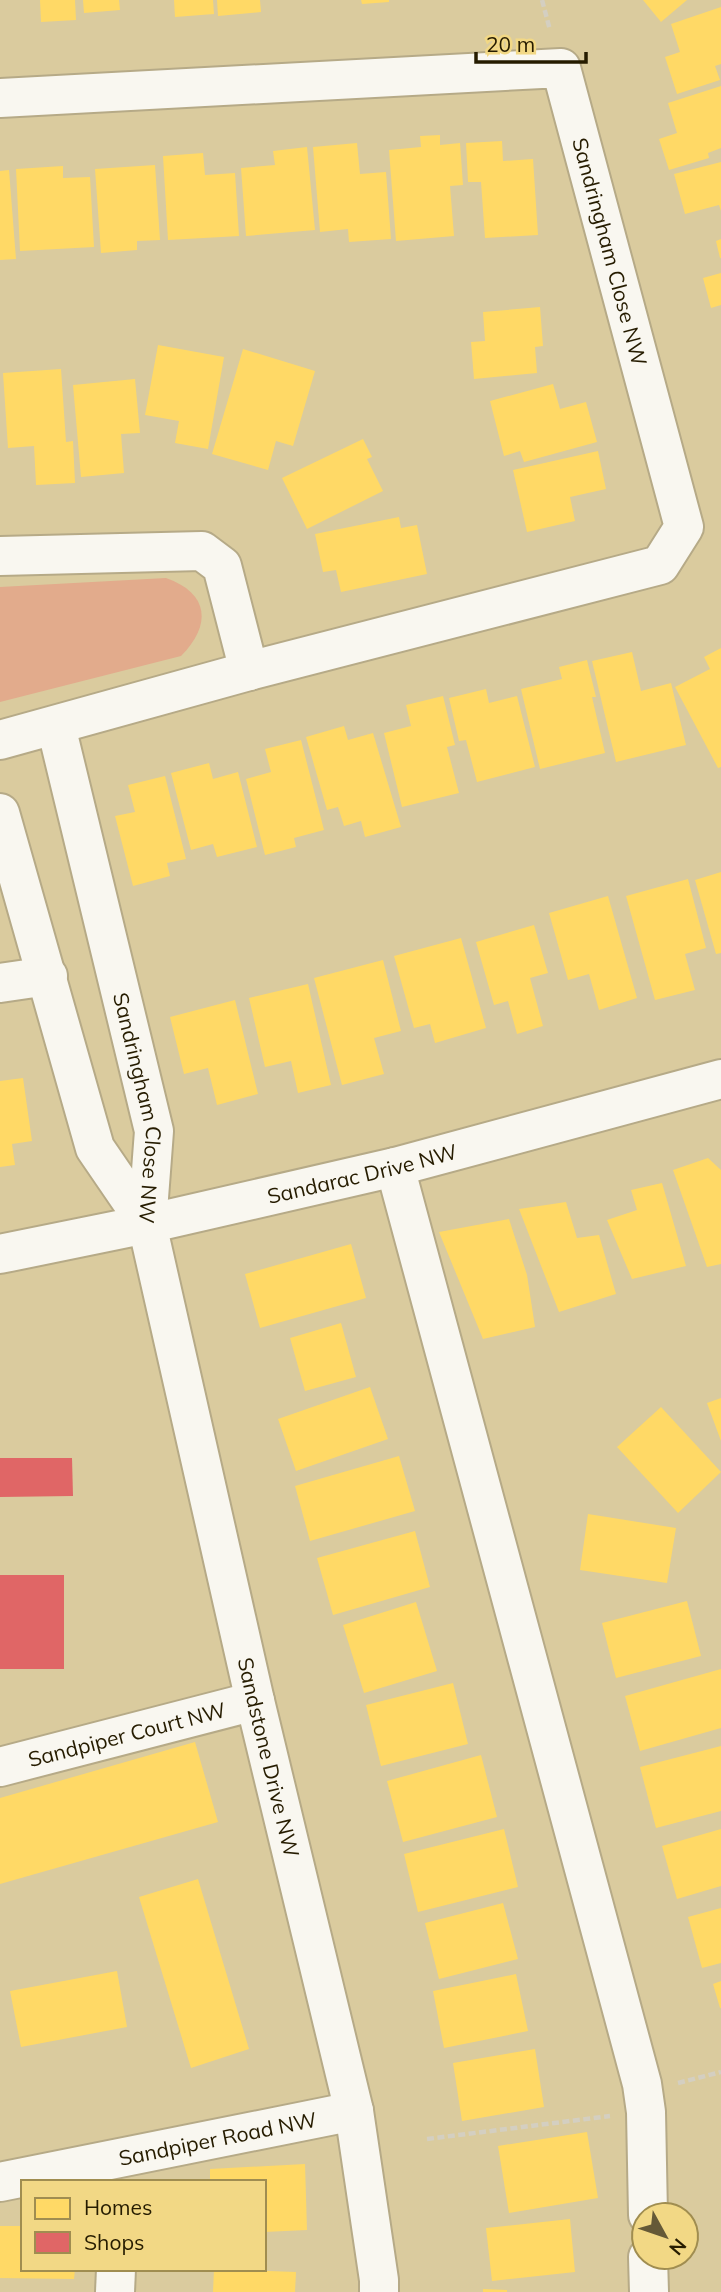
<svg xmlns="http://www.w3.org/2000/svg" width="721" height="2292" font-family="Mulish,sans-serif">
<rect width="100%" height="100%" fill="#dacb9e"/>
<!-- green -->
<path fill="#e2ab8c" d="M166 578C209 593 212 625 181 656L0 702V587Z"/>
<!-- homes -->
<g fill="#ffd966">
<path d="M40 0H75L76 20 41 22Z"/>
<path d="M83 0H119L120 10 84 13Z"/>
<path d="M174 0H213L214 14 175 17Z"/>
<path d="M217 0H260L261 12 218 16Z"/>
<path d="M361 0H389V2L362 4Z"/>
<path d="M643 0H687L661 22Z"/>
<path d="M721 7V64L715 66 720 80 677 94 665 57 680 52 671 24Z"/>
<path d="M721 86V148L708 153 709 158 669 170 659 139 677 133 668 103Z"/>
<path d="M440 135V145L460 143 463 185 450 186 454 236 396 241 389 150 421 147 420 136Z"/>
<path d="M502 141 503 161 533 159 538 235 485 238 481 182H468L466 143Z"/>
<path d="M357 143 360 174 386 172 391 239 349 242 348 229 320 232 313 147Z"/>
<path d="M307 147 315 230 246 236 241 168 275 165 273 151Z"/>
<path d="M203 153 205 175 235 173 239 236 168 240 163 156Z"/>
<path d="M721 162V211L719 205 685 214 674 174Z"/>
<path d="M155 165 160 240 137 241V250L101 253 95 169Z"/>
<path d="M63 166V178L90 177 94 247 20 251 16 169Z"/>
<path d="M9 170 16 259 0 260V171Z"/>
<path d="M721 239V258H720L716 241Z"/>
<path d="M721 273V305L711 308 703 278Z"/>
<path d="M540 307 543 346 535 347 537 373 474 379 471 342 485 341 483 312Z"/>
<path d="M158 345 224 357 208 449 175 443 179 421 145 415Z"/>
<path d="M243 349 315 371 293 446 276 441 268 470 212 454Z"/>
<path d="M61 369 66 442 73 441 75 483 36 485 34 446 8 448 3 373Z"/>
<path d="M135 379 140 433 121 434 124 473 81 477 73 385Z"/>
<path d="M553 384 560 409 586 402 597 442 524 462 520 451 504 456 490 401Z"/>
<path d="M363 439 372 457 367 459 383 491 307 529 282 478Z"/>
<path d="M598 451 606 489 570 497 575 521 527 532 513 470Z"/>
<path d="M399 517 401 528 417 525 427 574 341 592 336 570 323 572 315 534Z"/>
<path d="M721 648V767L718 768 675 687 710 669 704 657Z"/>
<path d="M632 652 641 691 671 683 686 745 616 762 592 661Z"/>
<path d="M587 660 596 697H592L605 753 540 769 521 689 562 679 559 667Z"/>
<path d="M486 689 489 703 517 696 535 767 477 782 466 740 459 741 449 698Z"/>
<path d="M443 696 455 745 447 747 459 793 402 807 384 733 411 726 406 705Z"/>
<path d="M344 726 348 740 373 733 401 827 365 837 361 821 344 826 338 807 327 810 306 737Z"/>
<path d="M301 740 324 830 294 838 296 847 265 855 246 779 271 772 265 749Z"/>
<path d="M209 763 213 779 238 772 257 847 217 857 213 844 191 850 171 773Z"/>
<path d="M165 776 186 859 167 863 170 876 133 886 115 816 135 812 128 785Z"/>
<path d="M721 872V953L716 954 695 880Z"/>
<path d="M688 879 706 948 685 954 695 990 655 1000 626 896Z"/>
<path d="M608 896 637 998 599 1010 589 974 568 980 549 913Z"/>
<path d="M534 925 548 973 530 978 543 1026 517 1034 508 1001 494 1005 476 942Z"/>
<path d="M461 938 486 1028 435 1043 430 1024 414 1028 394 956Z"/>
<path d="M383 960 401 1031 374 1038 384 1074 342 1085 314 978Z"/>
<path d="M308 984 331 1085 298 1093 291 1061 265 1067 249 998Z"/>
<path d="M235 1000 258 1094 217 1105 208 1068 184 1074 170 1017Z"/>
<path d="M23 1078 32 1141 12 1144 15 1165 0 1167V1081Z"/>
<path d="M708 1158 721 1170V1264L707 1267 673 1170Z"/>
<path d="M662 1183 686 1266 632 1279 607 1220 637 1210 631 1190Z"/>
<path d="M566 1202 577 1238 599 1235 616 1294 559 1312 519 1209Z"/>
<path d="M509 1219 527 1275 535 1327 483 1339 439 1232Z"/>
<path d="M351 1244 366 1298 260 1328 245 1274Z"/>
<path d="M341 1323 356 1377 305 1391 290 1338Z"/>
<path d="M370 1387 388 1439 296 1471 278 1419Z"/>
<path d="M721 1398V1441L707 1403Z"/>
<path d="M661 1407 721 1472 678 1513 617 1447Z"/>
<path d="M399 1456 415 1511 310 1541 295 1486Z"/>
<path d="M588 1514 676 1528 667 1583 580 1570Z"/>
<path d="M415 1531 430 1587 333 1615 317 1558Z"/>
<path d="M687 1601 701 1656 616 1678 602 1623Z"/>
<path d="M416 1602 437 1671 364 1693 343 1625Z"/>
<path d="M721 1669V1728L640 1751 625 1696Z"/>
<path d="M453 1683 468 1744 381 1766 366 1705Z"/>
<path d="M195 1742 218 1822 0 1884V1798Z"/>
<path d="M721 1746V1811L656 1828 640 1767Z"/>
<path d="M481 1755 497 1817 403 1842 387 1781Z"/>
<path d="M504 1829 518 1887 418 1912 404 1854Z"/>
<path d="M721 1829V1886L677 1899 662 1846Z"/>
<path d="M198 1879 249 2049 191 2068 139 1897Z"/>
<path d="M503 1903 518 1959 439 1979 425 1923Z"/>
<path d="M721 1908V1963L702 1968 688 1917Z"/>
<path d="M117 1971 127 2027 21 2047 10 1991Z"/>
<path d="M516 1974 528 2031 444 2048 433 1991Z"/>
<path d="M721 1981V2008H720L713 1984Z"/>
<path d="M535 2049 544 2107 462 2121 453 2063Z"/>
<path d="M587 2132 598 2198 509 2213 498 2146Z"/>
<path d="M305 2164 307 2230 264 2232V2182H210V2169Z"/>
<path d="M570 2219 575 2272 492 2281 486 2228Z"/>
<path d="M0 2226H23V2269H75L74 2279 0 2278Z"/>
<path d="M214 2269 296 2272 295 2292H213Z"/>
<path d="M483 2289 507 2290V2292H483Z"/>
</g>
<!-- shops -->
<g fill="#e06666">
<path d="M0 1458H72L73 1496 0 1497Z"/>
<rect x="0" y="1575" width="64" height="94"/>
</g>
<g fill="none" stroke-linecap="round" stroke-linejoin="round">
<!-- minor casing -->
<g stroke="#b6aa87" stroke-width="42">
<g id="minor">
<path id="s1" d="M0 98 561 68 684 527 660 565 249 671 0 740"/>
<path d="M0 556 202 551 222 566 249 671"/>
<path id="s2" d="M56 726 154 1131 147 1224 255 1701 354 2111 379 2280V2292"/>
<path d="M0 813 95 1148 147 1224"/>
<path d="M0 983 48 976"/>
<path d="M395 1167 642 2084 646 2112 648 2215"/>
<path id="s3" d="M0 1254 147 1224 395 1167 721 1079"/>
<path id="s4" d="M0 1767 255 1701"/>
<path id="s5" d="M0 2182 354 2111"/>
<path d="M648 2257 649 2292"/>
<path d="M115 2292 116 2269"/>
</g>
</g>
<!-- path -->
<g stroke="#d4cfc1" stroke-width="4.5" stroke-dasharray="7 3.5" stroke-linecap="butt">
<path d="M542 0 550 30"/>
<path d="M678 2083 721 2072"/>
<path d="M427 2139 610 2116"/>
</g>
<!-- minor -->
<use href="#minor" stroke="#f9f7f0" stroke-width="38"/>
</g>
<g text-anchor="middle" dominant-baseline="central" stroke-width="7" stroke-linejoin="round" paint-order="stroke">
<!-- street labels -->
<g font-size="21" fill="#261c00" stroke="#f2d885">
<text stroke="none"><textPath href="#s1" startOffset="752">Sandringham Close NW</textPath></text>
<text stroke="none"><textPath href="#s2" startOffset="392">Sandringham Close NW</textPath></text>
<text stroke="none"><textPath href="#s3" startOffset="371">Sandarac Drive NW</textPath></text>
<text stroke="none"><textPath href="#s4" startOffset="131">Sandpiper Court NW</textPath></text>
<text stroke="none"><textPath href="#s2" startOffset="1057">Sandstone Drive NW</textPath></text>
<text stroke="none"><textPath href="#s5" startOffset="222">Sandpiper Road NW</textPath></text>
</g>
</g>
<!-- legend -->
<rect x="21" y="2180" width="245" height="91" fill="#f2d885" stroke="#a08d50" stroke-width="2"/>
<rect x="35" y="2198" width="35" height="21" fill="#ffd966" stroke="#a08d50" stroke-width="2"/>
<text x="84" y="2215" font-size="21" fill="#261c00">Homes</text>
<rect x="35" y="2232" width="35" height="21" fill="#e06666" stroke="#a08d50" stroke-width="2"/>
<text x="84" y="2250" font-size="21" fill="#261c00">Shops</text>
<!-- north arrow -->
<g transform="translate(665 2236) rotate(130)"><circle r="33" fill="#f2d885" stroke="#a08d50" stroke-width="2"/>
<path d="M0-5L12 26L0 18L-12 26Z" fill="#655937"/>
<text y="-10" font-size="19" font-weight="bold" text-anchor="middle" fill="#261c00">N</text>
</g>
<!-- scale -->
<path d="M476 52v10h110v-10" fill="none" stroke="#261c00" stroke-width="3.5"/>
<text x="486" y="52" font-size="21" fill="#261c00" stroke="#f2d885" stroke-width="5" paint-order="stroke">20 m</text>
</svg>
